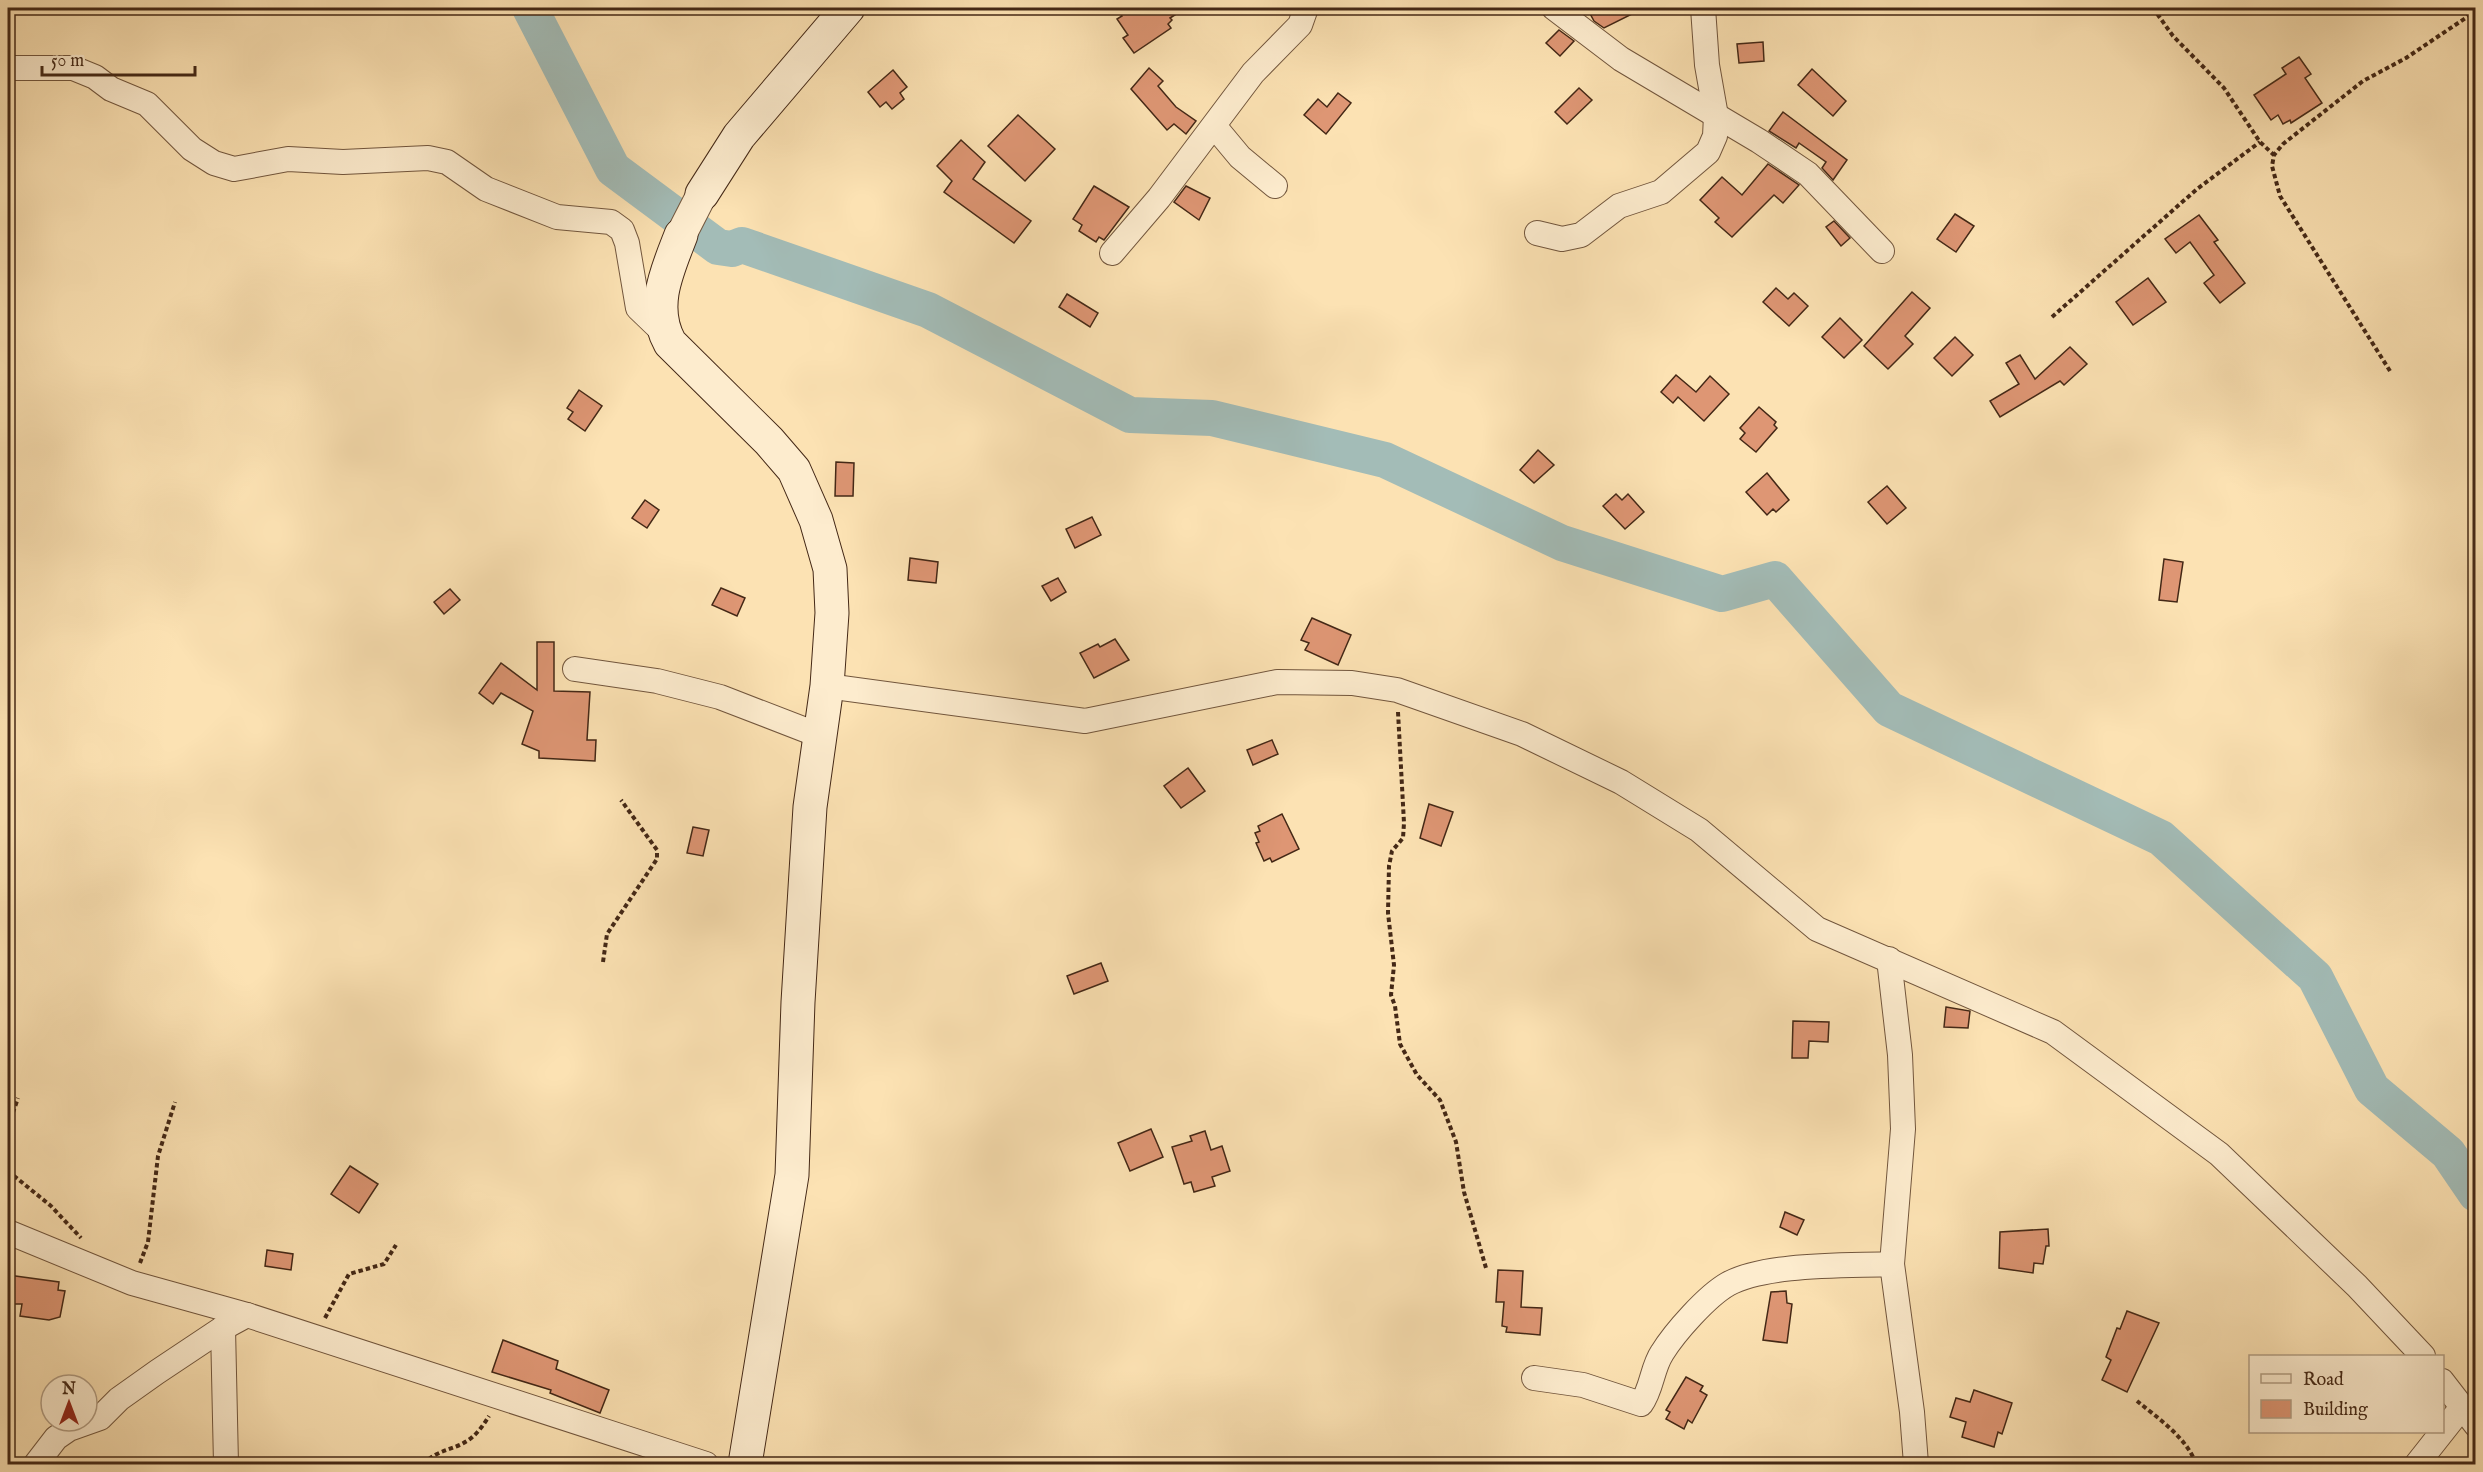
<svg xmlns="http://www.w3.org/2000/svg" width="2483" height="1472" font-family="'IM FELL English',serif">
<rect width="100%" height="100%" fill="#fce2b3"/>
<filter id="stains"><feTurbulence type="fractalNoise" baseFrequency=".00333" numOctaves="4"/><feColorMatrix values="0 0 0 0 .2 0 0 0 0 .09 0 0 0 0 .02 0 0 0 .5 -.17"/></filter>
<radialGradient id="worn" r=".72"><stop offset=".6" stop-color="#630" stop-opacity="0"/><stop offset="1" stop-color="#630" stop-opacity=".3"/></radialGradient>
<g fill="none" stroke-linecap="round" stroke-linejoin="round">
<!-- river -->
<path stroke="#a3bcb7" stroke-width="36" d="M530 8 613 169 718 247 732 249 742 245 928 310 1130 415 1212 418 1385 460 1562 543 1722 594 1775 579 1889 709 2161 838 2315 977 2372 1089 2448 1153 2476 1194"/>
</g>
<!-- building -->
<g fill="#de9674" stroke="#442816" stroke-width="1.5">
<path d="M1116 8H1186L1170 18 1172 20 1168 24 1171 28 1134 53 1123 38 1128 35 1117 19 1122 16Z"/>
<path d="M1587 8H1644L1604 28 1594 21Z"/>
<path d="M1559 30 1574 41 1560 56 1546 43Z"/>
<path d="M1763 42 1764 61 1739 63 1737 44Z"/>
<path d="M2299 57 2311 74 2305 78 2322 103 2291 123 2290 120 2283 124 2278 115 2271 120 2254 95 2286 74 2282 68Z"/>
<path d="M1149 68 1163 81 1158 86 1176 107 1196 121 1186 134 1174 124 1167 130 1131 89Z"/>
<path d="M1812 69 1846 101 1833 116 1798 85Z"/>
<path d="M893 70 907 87 900 93 904 99 892 109 886 102 880 107 868 92Z"/>
<path d="M1579 88 1592 100 1567 124 1555 112Z"/>
<path d="M1338 93 1351 103 1326 134 1304 115 1318 99 1327 107Z"/>
<path d="M1783 112 1847 160 1833 180 1822 168 1826 162 1799 143 1796 148 1769 131Z"/>
<path d="M1018 115 1055 149 1025 181 988 146Z"/>
<path d="M961 140 985 162 973 179 1031 221 1014 243 944 192 952 181 937 166Z"/>
<path d="M1768 164 1799 185 1783 203 1774 195 1732 237 1715 222 1719 218 1700 200 1722 177 1742 195Z"/>
<path d="M1094 186 1129 207 1104 240 1099 237 1096 242 1079 231 1082 225 1073 219Z"/>
<path d="M1186 186 1210 198 1199 220 1174 202Z"/>
<path d="M1955 214 1974 226 1956 252 1937 239Z"/>
<path d="M2199 215 2218 240 2214 242 2245 283 2220 303 2204 283 2214 275 2190 242 2176 253 2165 239Z"/>
<path d="M1834 221 1850 238 1841 246 1826 227Z"/>
<path d="M2148 278 2166 302 2133 325 2116 302Z"/>
<path d="M1776 288 1788 299 1794 293 1808 306 1789 326 1763 302Z"/>
<path d="M1912 292 1930 308 1905 336 1913 344 1888 369 1864 346Z"/>
<path d="M1067 294 1098 313 1090 327 1059 307Z"/>
<path d="M1840 318 1862 340 1844 358 1822 337Z"/>
<path d="M1955 337 1973 355 1952 376 1934 358Z"/>
<path d="M2070 347 2087 364 2064 385 2060 381 2000 417 1990 401 2019 384 2006 363 2020 355 2035 379Z"/>
<path d="M1676 375 1696 392 1710 376 1729 394 1704 421 1678 397 1673 403 1661 392Z"/>
<path d="M579 390 602 406 585 431 568 419 573 412 567 408Z"/>
<path d="M1759 407 1776 422 1774 425 1777 428 1756 452 1740 439 1745 433 1740 428Z"/>
<path d="M1538 450 1554 465 1534 483 1520 470Z"/>
<path d="M836 462 854 463 853 496H835Z"/>
<path d="M1767 473 1789 500 1776 512 1773 509 1767 515 1746 492Z"/>
<path d="M1887 486 1906 508 1887 524 1868 502Z"/>
<path d="M1616 494 1622 500 1628 494 1644 512 1625 529 1603 506Z"/>
<path d="M645 500 659 510 647 528 632 518Z"/>
<path d="M1092 517 1101 535 1075 548 1066 529Z"/>
<path d="M910 558 938 562 936 583 908 580Z"/>
<path d="M2164 559 2183 562 2177 602 2159 600Z"/>
<path d="M1058 578 1066 592 1051 601 1042 586Z"/>
<path d="M721 588 745 598 737 616 712 605Z"/>
<path d="M450 589 460 600 444 614 434 602Z"/>
<path d="M1312 618 1351 635 1338 665 1305 650 1309 643 1301 640Z"/>
<path d="M1115 639 1129 660 1094 678 1080 653 1098 644 1100 647Z"/>
<path d="M537 642H554V691L590 692 587 740H596L595 761 539 758V751L522 744 533 711 501 693 493 704 479 693 501 663 537 690Z"/>
<path d="M1272 740 1278 754 1253 765 1247 750Z"/>
<path d="M1188 768 1205 791 1181 808 1164 786Z"/>
<path d="M1429 804 1453 812 1441 846 1420 838Z"/>
<path d="M1282 814 1299 849 1272 862 1270 858 1264 861 1256 843 1259 842 1255 833 1260 831 1258 826Z"/>
<path d="M693 827 709 830 703 856 687 853Z"/>
<path d="M1101 963 1108 981 1074 994 1067 976Z"/>
<path d="M1946 1007 1970 1011 1968 1028 1944 1027Z"/>
<path d="M1793 1021 1829 1022 1828 1042 1809 1041 1808 1058H1792Z"/>
<path d="M1151 1129 1163 1157 1130 1171 1118 1143Z"/>
<path d="M1205 1131 1211 1150 1222 1146 1230 1171 1212 1177 1215 1186 1194 1192 1191 1182 1184 1184 1172 1147 1192 1141 1190 1136Z"/>
<path d="M350 1166 378 1184 359 1213 331 1194Z"/>
<path d="M1785 1212 1804 1220 1797 1235 1780 1227Z"/>
<path d="M2048 1229 2049 1246H2046L2043 1264 2034 1263 2033 1273 1999 1268 2000 1232Z"/>
<path d="M267 1250 293 1254 291 1270 265 1266Z"/>
<path d="M1498 1270 1523 1271 1521 1307 1542 1308 1540 1335 1506 1332 1507 1327 1502 1326 1504 1302H1496Z"/>
<path d="M8 1275 59 1282 58 1290 65 1291 60 1317 49 1320 20 1316 22 1304H8Z"/>
<path d="M1786 1291 1787 1303 1792 1304 1787 1343 1763 1340 1771 1292Z"/>
<path d="M2127 1311 2159 1323 2127 1392 2102 1380 2111 1360 2106 1357 2117 1328 2120 1329Z"/>
<path d="M503 1340 558 1361 556 1369 609 1390 600 1413 550 1393 551 1390 492 1372Z"/>
<path d="M1686 1377 1703 1386 1700 1391 1707 1395 1692 1423 1688 1420 1684 1429 1666 1419 1670 1412 1666 1410Z"/>
<path d="M1974 1390 2012 1403 2002 1434 1998 1432 1994 1447 1962 1437 1966 1422 1950 1417 1956 1398 1970 1402Z"/>
</g>
<g fill="none" stroke-linecap="round" stroke-linejoin="round">
<!-- minor casing -->
<g stroke="#72563d" stroke-width="26">
<g id="minor">
<path d="M1554 8 1621 59 1759 141 1808 174 1882 251"/>
<path d="M8 68H73L95 77 111 89 147 104 192 149 214 163 234 169 288 159 343 162 428 158 447 162 486 189 557 217 611 222 622 230 627 243 638 308 664 333"/>
<path d="M1215 127 1240 157 1275 186"/>
<path d="M1537 233 1562 239 1581 235 1619 206 1661 192 1708 152 1715 136 1716 116 1707 65 1703 8"/>
<path d="M1112 253 1159 198 1253 73 1300 25 1306 8"/>
<path d="M575 669 657 681 720 697 821 736"/>
<path d="M827 686 1085 721 1277 682 1352 683 1397 690 1522 734 1621 782 1699 830 1817 929 2053 1032 2219 1154 2357 1286 2423 1356"/>
<path d="M1889 959 1900 1055 1903 1129 1892 1264 1912 1412 1916 1464"/>
<path d="M8 1232 132 1283 247 1315 706 1464"/>
<path d="M223 1328 226 1464"/>
<path d="M1534 1378 1583 1385 1641 1404C1652 1389 1652 1368 1662 1353 1675 1332 1707 1296 1728 1284 1766 1263 1847 1266 1892 1264"/>
<path d="M2442 1381 2476 1425"/>
<path d="M36 1464 56 1438 69 1429 100 1418 119 1399 157 1372 223 1328 247 1315"/>
<path d="M2417 1464 2462 1407"/>
</g>
</g>
<!-- tertiary casing -->
<g stroke="#72563d" stroke-width="32">
<path id="tertiary" d="M681 235 702 194"/>
</g>
<!-- secondary casing -->
<g stroke="#442816" stroke-width="35">
<g id="secondary">
<path d="M702 194 739 136 848 8"/>
<path d="M681 235C667 271 650 307 670 343L769 441 794 470 816 520 830 569 832 613 827 686 810 807 798 1002 792 1175 745 1464"/>
</g>
</g>
<!-- path -->
<g stroke="#442816" stroke-width="4" stroke-dasharray="4.5 3" stroke-linecap="butt">
<path d="M2153 8 2173 36 2224 88 2260 142 2274 155"/>
<path d="M2052 317 2197 189 2260 142"/>
<path d="M2390 371 2280 196 2272 166 2274 155 2283 144 2363 81 2406 58 2476 11"/>
<path d="M1398 712 1404 823 1403 838 1392 851 1389 866 1388 913 1394 965 1391 995 1395 1006 1400 1044 1417 1075 1440 1100 1456 1142 1464 1192 1486 1268"/>
<path d="M603 962 607 934 657 859V850L621 800"/>
<path d="M8 1127 18 1098"/>
<path d="M8 1171 51 1206 81 1238"/>
<path d="M140 1263 148 1242 158 1156 175 1102"/>
<path d="M325 1318 349 1274 384 1264 396 1245"/>
<path d="M2137 1401C2158 1418 2187 1438 2196 1464"/>
<path d="M423 1464C440 1448 453 1451 470 1439 478 1433 484 1424 489 1416"/>
</g>
<!-- minor -->
<use href="#minor" stroke="#fdecce" stroke-width="24"/>
<!-- tertiary -->
<use href="#tertiary" stroke="#fdecce" stroke-width="30"/>
<!-- secondary -->
<use href="#secondary" stroke="#fdecce" stroke-width="33"/>
</g>
<!-- margin -->
<rect width="2483" height="1472" fill="none" stroke="#fce2b3" stroke-width="30"/>
<rect x="9" y="9" width="2465" height="1454" fill="none" stroke="#442816" stroke-width="3"/>
<rect x="15" y="15" width="2453" height="1442" fill="none" stroke="#442816" stroke-width="1.5"/>
<!-- legend -->
<rect x="2249" y="1355" width="195" height="78" fill="#fdecce" stroke="#b39e84" stroke-width="1.5"/>
<rect x="2261" y="1374" width="30" height="9" fill="#fdecce" stroke="#b39e84" stroke-width="1.5"/>
<text x="2303" y="1385" font-size="18" fill="#442816">Road</text>
<rect x="2261" y="1400" width="30" height="18" fill="#de9674" stroke="#b39e84" stroke-width="1.5"/>
<text x="2303" y="1415" font-size="18" fill="#442816">Building</text>
<!-- north arrow -->
<g transform="translate(69 1403)"><circle r="28" fill="#fdecce" stroke="#b39e84" stroke-width="1.5"/>
<path d="M0-4.5L10 22L0 15L-10 22Z" fill="#8f2418"/>
<text y="-9" font-size="16" font-weight="bold" text-anchor="middle" fill="#442816">N</text>
</g>
<!-- scale -->
<path d="M42 66v9h153v-9" fill="none" stroke="#442816" stroke-width="3"/>
<text x="51" y="66" font-size="18" fill="#442816" stroke="#fdecce" stroke-width="4.5" paint-order="stroke">50 m</text>
<rect width="100%" height="100%" filter="url(#stains)"/>
<rect width="100%" height="100%" fill="url(#worn)"/>
</svg>
